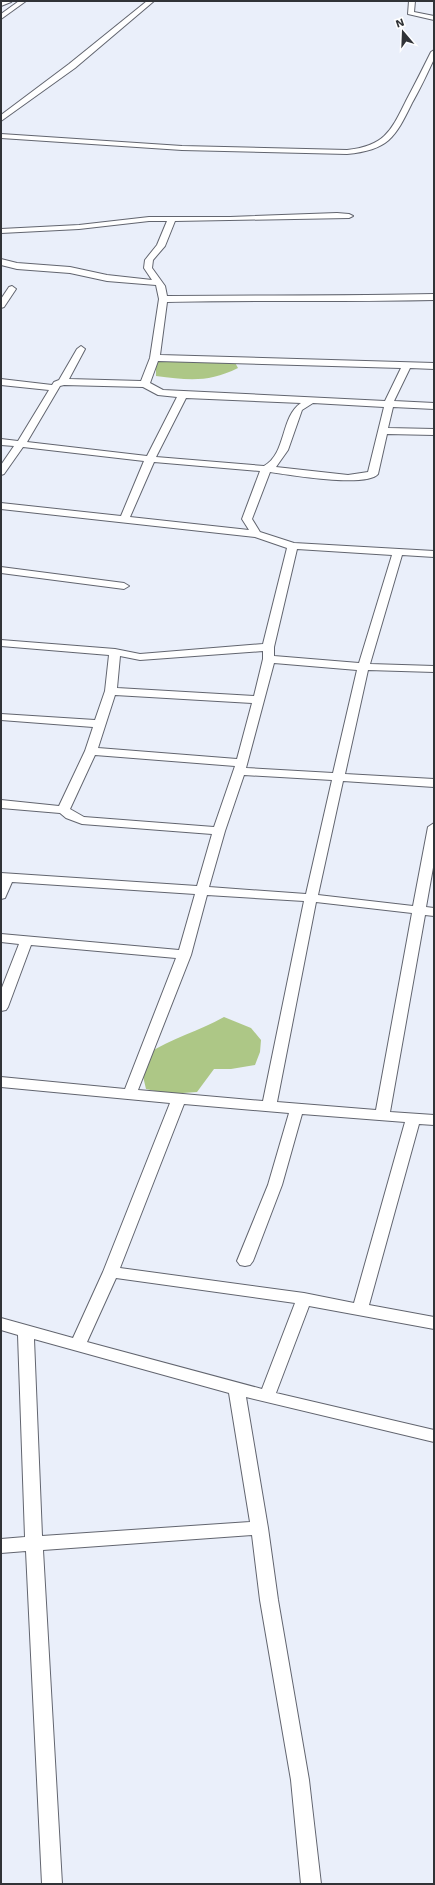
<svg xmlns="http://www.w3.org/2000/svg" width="435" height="1885" font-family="'Work Sans',sans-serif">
<rect width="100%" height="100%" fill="#eaeffa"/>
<!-- forest -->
<g fill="#adc786">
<path d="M160 358 233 359 238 368C208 383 188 380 156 376V364Z"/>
<path d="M224 1017 251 1028 261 1040 260 1052 255 1065 231 1069H214L197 1092 168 1094 146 1089 142 1072 147 1054C172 1038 199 1031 224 1017Z"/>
</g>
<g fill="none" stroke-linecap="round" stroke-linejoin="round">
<!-- minor casing -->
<g stroke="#62656f" stroke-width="2">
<g id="minor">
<path d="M12 1 11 2 1 6V2Z"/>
<path d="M19 1H26L1 19V14Z"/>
<path d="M147 1H154L75 68 1 121V115L69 64Z"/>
<path d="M409 1H415L414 12 434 16V20L408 14Z"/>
<path d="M434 50V59C427 74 420 89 412 103 395 138 388 150 347 154L182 150 1 138V134L182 146 347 150C385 146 391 131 407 99 415 84 423 68 431 52Z"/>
<path d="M337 213 349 214 353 216 349 218 175 221 165 246 153 260 152 268 165 286 167 296C256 295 345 296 434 294V300C345 302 256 300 167 302L160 355 434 363V369L410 368 394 401 434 403V409L393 407 388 428 434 429V435L387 434 378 474C366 488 290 475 270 472L252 519 260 532 294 543 434 551V557L402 555 370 664 434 666V672L368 670 345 774 434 779V787L343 781 318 895 413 906 428 827 434 823V862L426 907 434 908V916L425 915 390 1112 434 1115V1125L419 1124 369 1305 434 1317V1329L309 1306 276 1393 434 1430V1442L246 1397 268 1528 278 1600 309 1780 321 1884H301L291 1780 260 1600 252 1535 43 1550 62 1884H42L26 1551 1 1553V1539L25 1537 18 1335 1 1330V1318L73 1338 103 1272 170 1103 1 1087V1077L125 1089 176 958 31 945 8 1007 6 1010 1 1011V990L19 944 1 942V934L179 950 195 894 12 882 5 898 1 899V873L197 886 212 834 82 824 66 818 60 813 1 808V800L59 806 85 751 93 727 1 720V714L95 720 105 691 109 655 1 646V640L115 649 140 654 263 644 287 548 255 537 1 509V503L121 516 144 461 23 447 4 474 1 475V465L14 446 1 445V439L18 441 49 390 1 385V379L52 385 54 382 59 380 77 349 81 346 85 349 69 379 141 381 150 358 159 299 156 285 107 281 70 273 17 269 1 265V259L17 263 70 267 107 275 152 280 144 268 145 260 157 245 167 221H149L79 229 1 233V229L79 225 149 217H230ZM158 361 401 368 385 401 163 390 150 383ZM64 385 143 387 158 395 177 397 147 456 27 442 60 386ZM186 398 301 403C280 417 287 453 264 466L156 457ZM313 403 384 407 368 472 348 475 276 467 288 450 302 410ZM154 462 260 471 242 519 249 530 130 517ZM297 549 392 555 359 663 274 656V647ZM263 651V659L254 696 117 688 120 656 140 660ZM274 663 357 670 333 773 246 768ZM115 695 252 703 237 759 98 748ZM95 755 235 766 214 827 84 817 70 809ZM244 775 332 780 306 894 209 887 225 831ZM207 895 304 901 263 1101 138 1090 191 955ZM316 902 412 913 376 1110 277 1102ZM184 1104 289 1113 268 1185 237 1261 240 1265 245 1266 250 1265 253 1261 282 1185 302 1114 405 1122 354 1303 304 1293 120 1268ZM116 1278 295 1303 262 1389 87 1342ZM34 1339 229 1393 250 1522 42 1536Z"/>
<path d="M12 286 16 289 4 307 1 308V299L9 287Z"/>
<path d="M1 567 124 583 129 586 124 589 1 573Z"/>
</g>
</g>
<!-- minor -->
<use href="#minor" fill="#fff" fill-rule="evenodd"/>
</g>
<!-- border -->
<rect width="435" height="1885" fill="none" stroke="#313337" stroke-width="4"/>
<!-- north arrow -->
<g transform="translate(403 32) rotate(341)" stroke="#ffffff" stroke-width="3" paint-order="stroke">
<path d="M0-3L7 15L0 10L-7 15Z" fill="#313337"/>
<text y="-6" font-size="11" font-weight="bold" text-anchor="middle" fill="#313337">N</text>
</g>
</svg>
